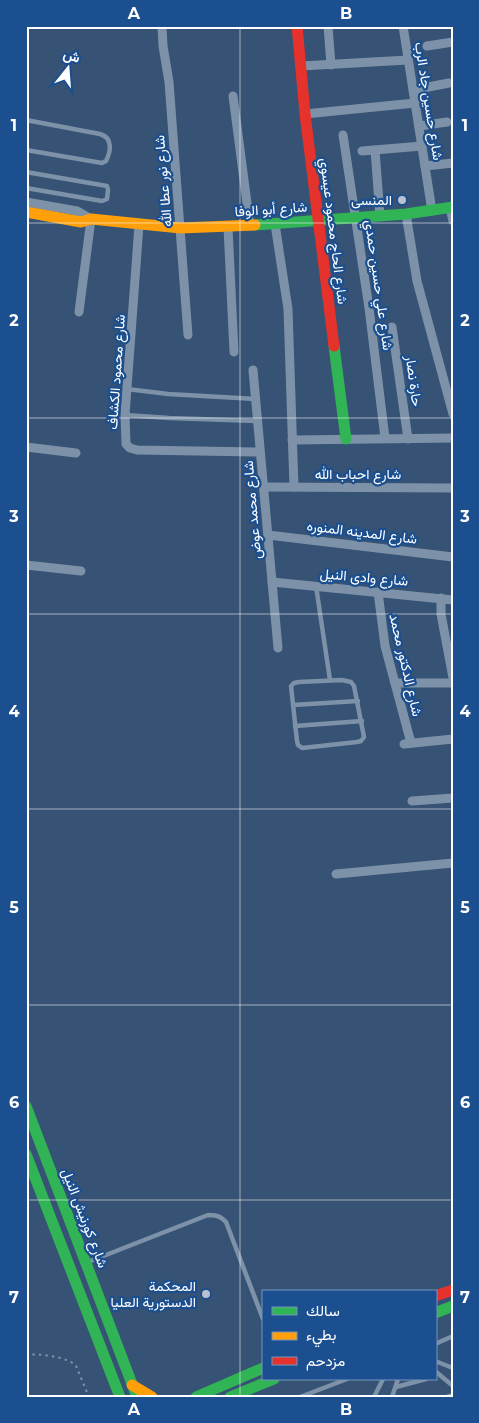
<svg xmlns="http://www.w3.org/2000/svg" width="479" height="1423" font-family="Montserrat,Vazirmatn,sans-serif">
<rect width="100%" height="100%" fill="#365274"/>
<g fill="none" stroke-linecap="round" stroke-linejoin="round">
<!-- path -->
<path stroke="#7d92a8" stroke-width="2" stroke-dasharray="2.5 4" stroke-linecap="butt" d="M26 1355C38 1353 69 1357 76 1366L89 1397"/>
<!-- lane -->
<g stroke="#7d92a8" stroke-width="4.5">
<path d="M26 120 100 134C113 138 111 151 106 161L102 163 26 150"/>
<path d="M26 172 107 186 108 190 107 199 102 201 26 188"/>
<path d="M127 389 168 394 256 399"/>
<path d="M125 415 169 418 258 421"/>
<path d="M316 586 330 680"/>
<path d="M342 680 351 682 354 686 364 737 361 741 357 742 302 748 298 745 297 741 291 686 294 683 299 682Z"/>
<path d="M293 705 358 701"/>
<path d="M295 726 362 721"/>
<path d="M88 1262 208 1215C216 1215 221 1216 226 1222L263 1319"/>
<path d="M435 1344 453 1336"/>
<path d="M435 1361 453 1368"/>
<path d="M435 1371 453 1386"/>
<path d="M396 1387 426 1379"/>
<path d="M300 1397 347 1379"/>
<path d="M374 1397 383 1379"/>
<path d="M392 1397 398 1379"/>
<path d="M447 1397 453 1395"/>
</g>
<!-- street -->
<g stroke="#7d92a8" stroke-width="9">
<path d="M162 26 163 46 169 82 188 335"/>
<path d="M328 26 331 65"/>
<path d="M403 26 432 211"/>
<path d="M427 46 453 42"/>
<path d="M301 66 408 60"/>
<path d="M413 90 449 83"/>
<path d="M233 96 250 226"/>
<path d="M305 114 415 103"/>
<path d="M419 126 447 122"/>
<path d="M343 135 369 308 385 438"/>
<path d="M375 150 380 216"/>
<path d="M362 151 422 146"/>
<path d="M425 166 453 163"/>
<path d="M26 202 77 211 91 219 79 312"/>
<path d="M450 208 453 221"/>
<path d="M406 214 417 281 453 414"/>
<path d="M275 224 288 309 294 487"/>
<path d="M139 225 125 415 126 444 130 448 137 450 260 452"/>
<path d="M228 227 234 352"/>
<path d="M392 327 408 439"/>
<path d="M253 370 278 648"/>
<path d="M292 440 453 438"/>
<path d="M26 447 76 453"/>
<path d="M263 487 453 488"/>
<path d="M268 535 453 557"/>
<path d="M26 565 81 571"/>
<path d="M272 582 453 600"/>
<path d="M378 592 385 646 411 743"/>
<path d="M441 598V614L453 678"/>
<path d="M395 683H453"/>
<path d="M404 744 453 739"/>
<path d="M412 801 453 798"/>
<path d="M336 874 453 863"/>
</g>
<!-- fast -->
<g stroke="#30b455" stroke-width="11">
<path d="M255 225 406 214 453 207"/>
<path d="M334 346 346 439"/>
<path d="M26 1106 137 1397"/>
<path d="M26 1154 120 1397"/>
<path d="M435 1313 453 1306"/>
<path d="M196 1397 263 1368"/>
<path d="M230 1397 274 1379"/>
</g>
<!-- slow -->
<g stroke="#ff9f0a" stroke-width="11">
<path d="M26 212 81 222 91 219 181 228 255 225"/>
<path d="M132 1385 152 1397"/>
</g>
<!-- jam -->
<g stroke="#e5322d" stroke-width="11">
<path d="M297 26 305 114 334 346"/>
<path d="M435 1296 453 1290"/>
</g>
</g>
<!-- grid -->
<path fill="none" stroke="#fff" stroke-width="1" stroke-opacity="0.55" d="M240 26V1397M26 223H453M26 418H453M26 614H453M26 809H453M26 1005H453M26 1200H453"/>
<!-- markers -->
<g fill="#b9c2ce" stroke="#1b4f8f" stroke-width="2">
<circle cx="402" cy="200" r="5"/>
<circle cx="206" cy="1294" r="5"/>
</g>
<g text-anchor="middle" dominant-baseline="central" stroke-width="4.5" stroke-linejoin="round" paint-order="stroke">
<!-- street labels -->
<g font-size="14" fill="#fff" stroke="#1b4f8f">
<text transform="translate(429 101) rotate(81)">شارع حسين جاد الرب</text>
<text transform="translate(163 181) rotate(-95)">شارع نور عطا الله</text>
<text transform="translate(271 209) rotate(-4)">شارع أبو الوفا</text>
<text transform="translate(334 231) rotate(83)">شارع الحاج محمود عيسوي</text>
<text transform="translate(379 285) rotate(82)">شارع علي حسين حمدي</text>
<text transform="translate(116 372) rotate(-86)">شارع محمود الكشاف</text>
<text transform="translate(414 381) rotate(82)">حارة نصار</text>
<text x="358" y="474">شارع احباب الله</text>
<text transform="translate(252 510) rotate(-95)">شارع محمد عوض</text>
<text transform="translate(362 532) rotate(7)">شارع المدينه المنوره</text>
<text transform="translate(364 577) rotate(5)">شارع وادى النيل</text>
<text transform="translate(406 665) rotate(77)">شارع الدكتور محمد</text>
<text transform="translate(85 1218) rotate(69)">شارع كورنيش النيل</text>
</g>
<!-- poi labels -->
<g font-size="14" fill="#fff" stroke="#1b4f8f" text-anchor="end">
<text x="392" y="200">المنسى</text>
<text x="196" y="1286">المحكمة<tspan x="196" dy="16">الدستورية العليا</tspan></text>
</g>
</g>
<!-- border -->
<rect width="479" height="1423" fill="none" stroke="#1b4f8f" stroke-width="55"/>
<!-- legend -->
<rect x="262" y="1290" width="175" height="90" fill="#1b4f8f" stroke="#7695bc"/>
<rect x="272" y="1307" width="25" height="8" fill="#30b455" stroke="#7695bc"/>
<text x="306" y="1316" font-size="15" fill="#ffffff">سالك</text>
<rect x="272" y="1332" width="25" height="8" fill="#ff9f0a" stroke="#7695bc"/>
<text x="306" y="1340" font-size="15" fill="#ffffff">بطيء</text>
<rect x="272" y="1357" width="25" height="8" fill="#e5322d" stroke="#7695bc"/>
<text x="306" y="1366" font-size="15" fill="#ffffff">مزدحم</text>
<!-- north arrow -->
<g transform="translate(68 68) rotate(17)" stroke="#1b4f8f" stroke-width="4" paint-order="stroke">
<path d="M0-4L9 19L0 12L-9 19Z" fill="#ffffff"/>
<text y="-8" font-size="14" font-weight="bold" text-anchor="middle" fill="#ffffff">ش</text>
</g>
<rect x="28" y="28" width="424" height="1368" fill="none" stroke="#fff" stroke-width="2"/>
<g font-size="16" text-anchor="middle" font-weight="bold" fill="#fff">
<text x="134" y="19">A</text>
<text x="346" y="19">B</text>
<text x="14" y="131">1</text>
<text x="465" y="131">1</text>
<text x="14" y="326">2</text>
<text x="465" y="326">2</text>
<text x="14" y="522">3</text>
<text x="465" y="522">3</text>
<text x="14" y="717">4</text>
<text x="465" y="717">4</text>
<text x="14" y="913">5</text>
<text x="465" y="913">5</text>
<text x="14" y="1108">6</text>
<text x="465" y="1108">6</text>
<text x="14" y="1303">7</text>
<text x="465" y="1303">7</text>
<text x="134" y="1415">A</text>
<text x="346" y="1415">B</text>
</g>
</svg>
